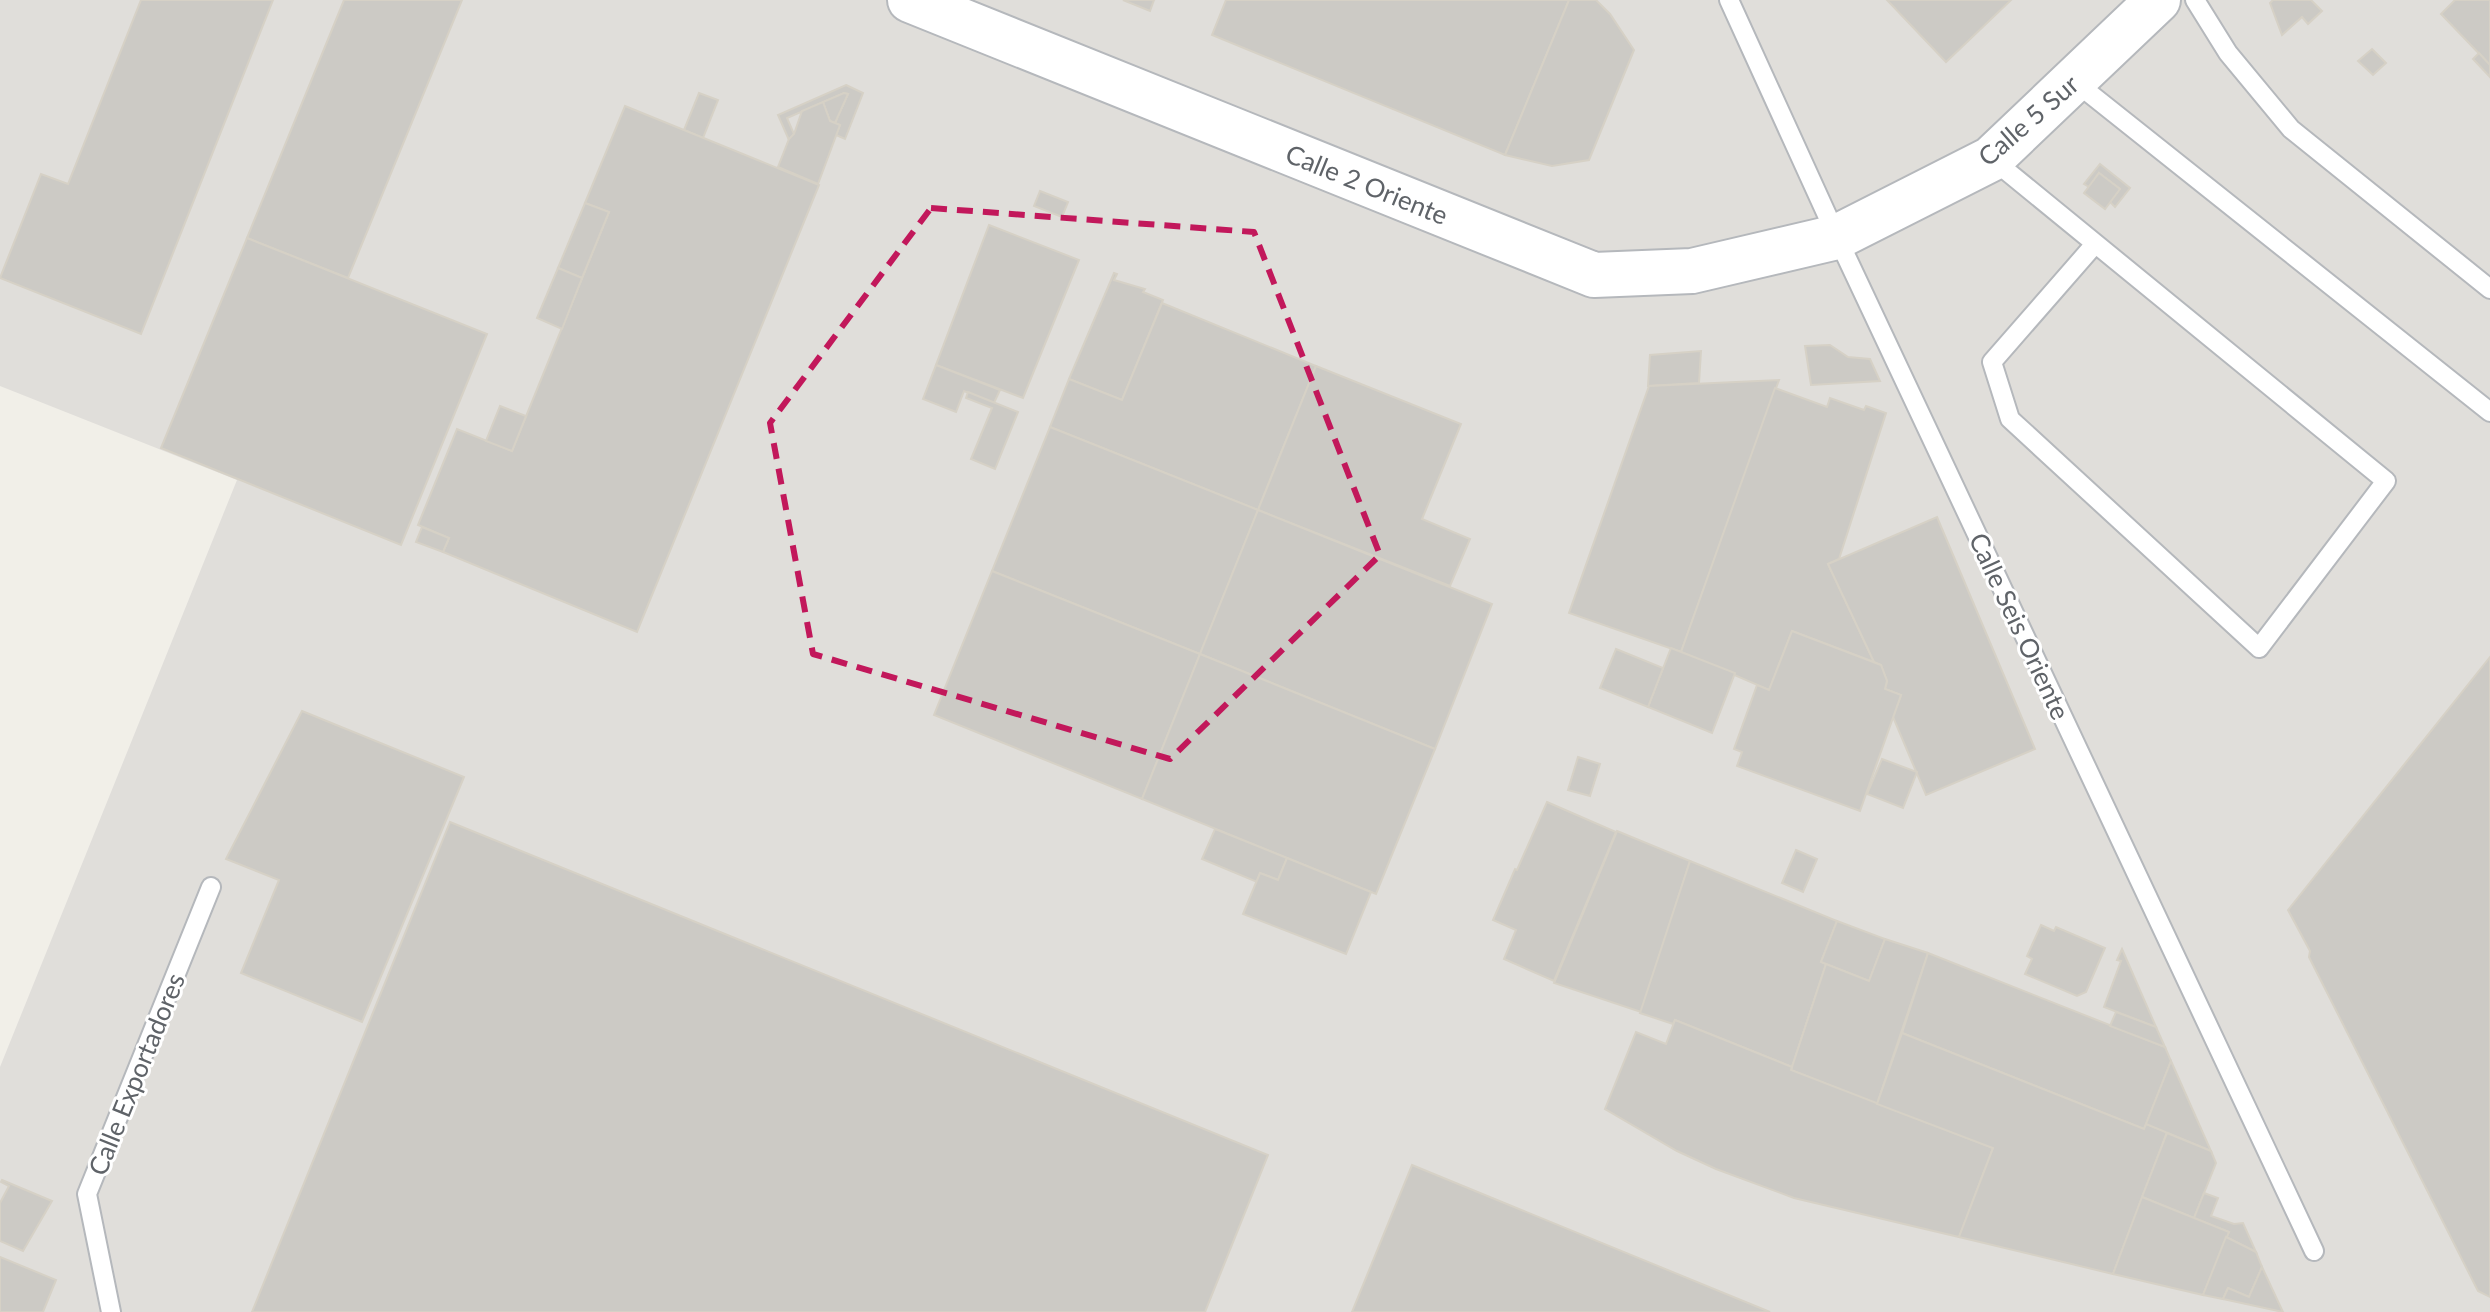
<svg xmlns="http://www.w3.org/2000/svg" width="2490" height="1312" font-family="Lato,sans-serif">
<rect width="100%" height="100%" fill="#f1efe8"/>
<!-- industrial -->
<path fill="#e0deda" d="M0 0H2490V1312H0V1067L237 480 0 386Z"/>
<!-- building -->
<g fill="#cccac5" stroke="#d6d1c6" stroke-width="2">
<path d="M141 0H273L141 334 0 278 41 174 68 184Z"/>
<path d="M344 0H462L348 278 247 238Z"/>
<path d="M1123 0H1154L1150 11Z"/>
<path d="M1226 0H1569L1505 155 1212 35Z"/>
<path d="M1569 0H1596L1610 14 1634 50 1589 160 1552 166 1505 155Z"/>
<path d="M1887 0H2011L1946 62Z"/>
<path d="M2273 0H2311L2322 11 2308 24 2302 17 2282 35 2270 3Z"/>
<path d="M2455 0H2490V65L2441 14Z"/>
<path d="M2372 49 2386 63 2373 75 2358 61Z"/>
<path d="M2479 53 2490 65V77L2473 59Z"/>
<path d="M846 85 863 93 845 139 836 135 840 125 835 123 848 94 844 93 787 118 794 134 789 140 778 115Z"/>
<path d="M699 93 718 100 703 138 684 130Z"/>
<path d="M844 93 848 94 835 123 830 121 823 102Z"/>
<path d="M823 102 830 121 840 125 818 184 778 167 789 139 794 134 802 111Z"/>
<path d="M625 106 819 185 637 632 443 552 449 538 418 525 457 429 512 451 609 212 585 203Z"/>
<path d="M2100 164 2130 188 2115 207 2110 202 2120 189 2099 173 2089 187 2084 184Z"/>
<path d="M2099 173 2120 189 2105 209 2084 193Z"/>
<path d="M1040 191 1068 202 1062 217 1034 206Z"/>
<path d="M585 203 609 212 582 278 558 268Z"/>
<path d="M989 225 1079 260 1023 398 936 365Z"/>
<path d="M247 238 487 334 401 545 161 448Z"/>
<path d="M558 268 582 278 562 329 537 318Z"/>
<path d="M1114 273 1117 274 1114 280 1145 289 1143 292 1163 300 1122 400 1069 379Z"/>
<path d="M1162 303 1316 366 1258 510 1050 427 1069 379 1122 400Z"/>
<path d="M1830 345 1848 357 1870 359 1880 381 1811 385 1805 346Z"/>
<path d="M1701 351 1699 383 1648 386 1650 355Z"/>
<path d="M936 365 1000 390 994 403 964 391 956 412 923 399Z"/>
<path d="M1316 366 1461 424 1422 519 1470 539 1450 586 1258 510Z"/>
<path d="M1779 380 1681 652 1569 613 1649 386Z"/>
<path d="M1775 388 1827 407 1830 398 1864 410 1866 406 1886 413 1839 559 1828 564 1874 662 1792 631 1769 690 1681 652Z"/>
<path d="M968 392 1018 412 995 469 971 459 992 408 966 398Z"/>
<path d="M500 406 526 416 512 451 486 441Z"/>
<path d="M1050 427 1258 510 1200 654 992 571Z"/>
<path d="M1258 510 1492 604 1435 749 1200 654Z"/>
<path d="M1937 517 2035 749 1926 795 1893 717 1901 695 1885 689 1887 681 1881 665 1874 662 1828 564Z"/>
<path d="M422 527 449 538 443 552 416 542Z"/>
<path d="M992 571 1200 654 1142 799 934 715Z"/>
<path d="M1792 631 1881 665 1887 681 1885 689 1901 695 1860 811 1737 766 1742 752 1734 749 1757 685 1769 690Z"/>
<path d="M1671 648 1735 673 1712 733 1648 707Z"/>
<path d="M1616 649 1663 668 1648 707 1600 688Z"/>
<path d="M1200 654 1435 749 1376 894 1142 799Z"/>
<path d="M2490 657V1297L2478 1291 2309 957 2310 951 2288 910Z"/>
<path d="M302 711 464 777 362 1022 241 973 279 880 226 859Z"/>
<path d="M1578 757 1600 764 1590 796 1568 790Z"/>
<path d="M1882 759 1917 772 1903 808 1867 794Z"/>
<path d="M1547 802 1616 832 1554 981 1504 959 1516 930 1493 920 1515 869 1517 870Z"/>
<path d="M450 822 1268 1155 1205 1312H252Z"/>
<path d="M1215 829 1287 858 1278 880 1260 873 1257 882 1202 859Z"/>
<path d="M1617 831 1690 861 1641 1012 1554 983Z"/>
<path d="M1796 850 1817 859 1803 892 1782 883Z"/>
<path d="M1287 858 1371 892 1346 954 1243 914 1260 873 1278 880Z"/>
<path d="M1690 861 1837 921 1821 962 1826 964 1792 1067 1675 1020 1673 1024 1640 1013Z"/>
<path d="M1837 921 1885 939 1869 981 1821 962Z"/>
<path d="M2041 925 2054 931 2056 927 2105 948 2086 992 2077 996 2025 974 2032 959 2027 956Z"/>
<path d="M1885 939 1928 953 1877 1104 1791 1070 1826 964 1869 981Z"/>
<path d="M2122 949 2156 1027 2104 1007 2121 961 2117 960Z"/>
<path d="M1928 953 2165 1047 2171 1061 2144 1129 1902 1033Z"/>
<path d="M2116 1012 2156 1027 2165 1047 2110 1026Z"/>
<path d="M1675 1020 1792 1067 1791 1070 1993 1148 1959 1237 1794 1198 1716 1169 1677 1151 1605 1109 1636 1032 1666 1044Z"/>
<path d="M1902 1033 2144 1129 2146 1124 2167 1132 2113 1274 1959 1237 1993 1148 1877 1104Z"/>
<path d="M2171 1061 2211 1151 2146 1124Z"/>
<path d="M2167 1133 2211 1151 2216 1163 2194 1218 2142 1197Z"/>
<path d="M1412 1165 1770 1312H1352Z"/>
<path d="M2 1180 52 1201 23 1251 0 1241V1203L9 1186 1 1182Z"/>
<path d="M2204 1193 2218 1198 2211 1216 2234 1224 2243 1223 2256 1252 2226 1237 2229 1232 2194 1218Z"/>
<path d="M2142 1197 2229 1232 2203 1295 2113 1274Z"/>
<path d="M2226 1237 2256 1252 2262 1267 2249 1297 2228 1288 2223 1299 2203 1295Z"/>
<path d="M0 1257 56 1280 43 1312H0Z"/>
<path d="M2262 1267 2283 1312 2223 1299 2228 1288 2249 1297Z"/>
</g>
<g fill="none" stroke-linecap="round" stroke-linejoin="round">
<!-- service casing -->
<g stroke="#b5b8bc" stroke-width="22">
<g id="service">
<path d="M1729 0 1837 237 2314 1251"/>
<path d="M2195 0 2228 53 2291 129 2490 289"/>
<path d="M2074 81 2490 412"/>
<path d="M1992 159 2386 481 2259 648 2010 419 1992 362 2095 244"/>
<path d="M111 1312 87 1194 211 887"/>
</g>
</g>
<!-- tertiary casing -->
<g stroke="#b5b8bc" stroke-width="48">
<path id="tertiary" d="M910 0 1594 275 1692 271 1837 237 1991 159 2158 0"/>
</g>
<!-- service -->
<use href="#service" stroke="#fff" stroke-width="18"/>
<!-- tertiary -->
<use href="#tertiary" stroke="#fff" stroke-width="44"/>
</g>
<!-- marked area -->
<path fill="none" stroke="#c2185b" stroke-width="6" stroke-dasharray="16 10" stroke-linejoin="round" d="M931 208 1254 232 1380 555 1170 759 813 654 770 423Z"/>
<g text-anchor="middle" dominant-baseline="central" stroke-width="6" stroke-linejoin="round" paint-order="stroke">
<!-- street labels -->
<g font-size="26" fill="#5f6368" stroke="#fff">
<text transform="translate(2028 120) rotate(-41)">Calle 5 Sur</text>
<text transform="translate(1367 184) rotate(22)">Calle 2 Oriente</text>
<text transform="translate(2020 626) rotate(65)">Calle Seis Oriente</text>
<text transform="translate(136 1074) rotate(-68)">Calle Exportadores</text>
</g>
</g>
</svg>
